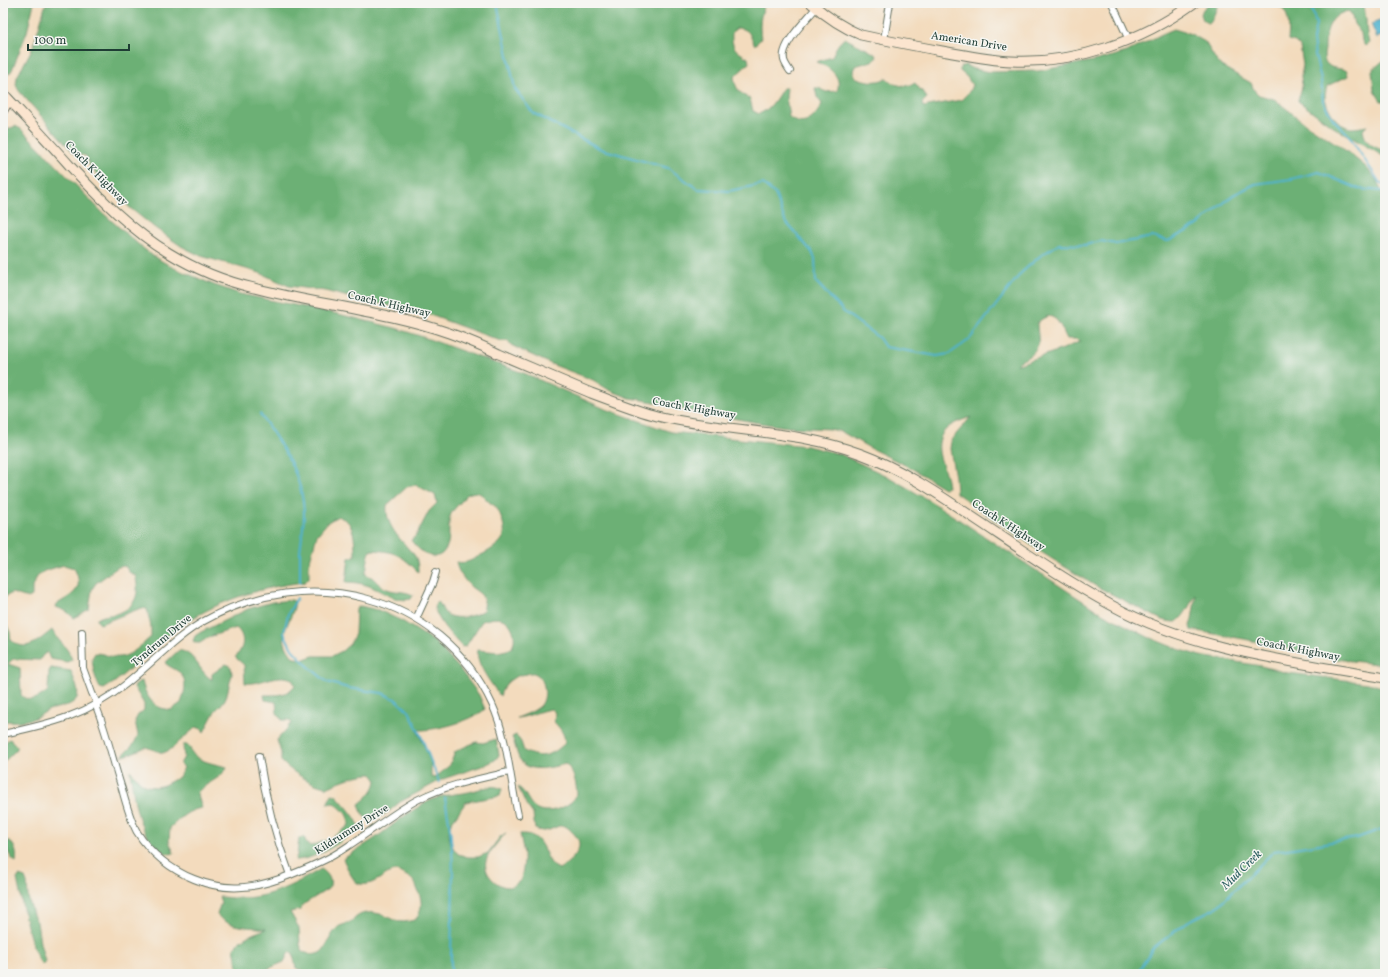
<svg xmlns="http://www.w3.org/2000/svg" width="1388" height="977" font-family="Vollkorn,serif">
<rect width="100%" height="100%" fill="#f6f6f2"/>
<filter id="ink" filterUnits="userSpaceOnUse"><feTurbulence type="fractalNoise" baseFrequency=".025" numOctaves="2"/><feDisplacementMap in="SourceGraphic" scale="8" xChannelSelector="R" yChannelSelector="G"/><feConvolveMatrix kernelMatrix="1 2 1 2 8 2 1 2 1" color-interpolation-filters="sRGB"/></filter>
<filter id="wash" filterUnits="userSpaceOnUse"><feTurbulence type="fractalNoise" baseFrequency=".012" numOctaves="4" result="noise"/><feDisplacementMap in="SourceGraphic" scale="16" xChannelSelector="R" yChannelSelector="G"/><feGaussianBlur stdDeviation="0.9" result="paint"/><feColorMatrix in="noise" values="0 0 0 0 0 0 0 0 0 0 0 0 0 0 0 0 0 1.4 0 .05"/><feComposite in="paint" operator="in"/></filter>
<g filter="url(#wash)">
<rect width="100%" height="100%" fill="#f3dbbd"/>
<!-- forest -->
<g fill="#6cb074" stroke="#467654" fill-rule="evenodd">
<path d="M3 3H34L27 32 12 70 9 74 6 73 3 71Z"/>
<path d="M46 3H765C760 17 759 24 761 39L755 45C748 34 752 30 737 28L732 32C731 48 735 50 748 58L749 63 734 77C735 88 740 94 750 99L753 111 759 114C772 108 776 98 783 88H787L786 97 789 117C804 130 815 118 822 104L817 97 815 88H819L826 92 837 91C843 76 828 66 816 62L832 57C835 49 838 43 845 38 856 45 868 48 877 56L875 60 855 66 853 71 855 77C864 81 877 84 886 78 892 85 907 89 915 83 919 89 924 92 927 98L922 103 923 107 961 100 969 92 972 85 967 77 960 71V67L965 65 973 69 991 72 1038 71 1098 60 1127 52 1162 34 1174 29 1191 34 1205 42 1216 60 1221 66 1251 83 1254 90 1259 95 1274 99 1306 124 1340 146 1366 167 1377 181 1385 200V665L1335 659 1244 639 1191 630 1190 626 1192 619 1196 595C1191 601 1183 621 1175 622 1171 622 1166 621 1162 620L1094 585 1041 552 956 493 955 477 950 449 951 440 971 417C950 424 934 431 940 457 943 467 947 476 948 487L944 488 911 468 868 447 842 432 830 429 788 427 760 423 674 408 660 403 630 398 609 390 593 380 551 364 525 352 511 345 508 341H501L422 312 360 300 325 291 289 286 260 273 201 256 181 246 155 228 130 208 90 167 86 156 78 154 73 152 19 91 16 85 17 77 33 47ZM1048 316C1059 317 1062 330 1067 339H1075L1081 341 1063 349 1016 365C1019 361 1022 360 1026 358 1044 346 1037 339 1037 323L1042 319Z"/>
<path d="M1210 3H1221L1218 5 1211 22 1207 23 1203 20 1201 14 1203 9Z"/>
<path d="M1264 3H1363C1363 10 1366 14 1366 19 1366 28 1367 35 1369 43L1365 46 1362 41 1361 33 1354 24 1352 17 1349 11C1329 14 1325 32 1325 49 1324 55 1323 60 1327 64 1333 70 1339 67 1347 71L1348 76 1327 86C1326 90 1325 95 1325 98 1328 111 1338 126 1351 128 1356 128 1362 127 1367 126L1363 130C1365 144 1374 147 1385 151V161L1383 156 1335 128 1298 101 1302 87 1301 76 1303 65 1300 47 1295 42 1288 40C1290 19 1289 4 1264 3Z"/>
<path d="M1383 61H1385V101H1381L1374 90 1372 70Z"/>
<path d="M15 126 21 129 104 214 138 244 153 256 174 268 214 285 240 294 338 314 395 328 423 337 526 374 603 408 671 432 807 446 840 454 889 477 935 504 1098 611 1148 637 1175 648 1200 656 1261 666 1288 673 1368 683 1385 688V974H309L296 968 293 954 289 952 284 962 255 974H239L234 948C241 937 255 933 266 929 248 926 231 929 217 915L221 902 219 897C227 897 235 899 243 898 272 897 297 883 321 869 328 873 334 882 328 889L304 904 300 910 290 912 299 928 300 945 303 952C327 961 324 942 337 928 340 925 344 925 348 923 352 922 354 918 358 916 362 913 370 912 375 913 390 915 394 925 410 921 415 920 417 919 419 914 423 904 421 898 417 888 415 881 411 878 405 875 402 874 399 872 397 871 386 870 376 887 360 884 352 882 347 866 343 859 353 852 364 846 374 839 395 824 414 806 439 797 449 794 459 794 469 792 479 790 492 783 502 789L500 796 466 802 451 823 449 832 450 841 454 849 458 854 468 857H478L488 853 500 837 506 833C499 841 489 851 486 861 483 873 496 886 507 887 513 887 517 883 521 880 522 872 525 862 524 854 523 847 521 841 520 834 523 834 527 834 530 835 546 839 544 864 559 869 570 862 587 848 575 835 572 832 569 828 565 826 558 824 551 831 544 831 541 831 537 830 535 829L533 814 527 806 518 787C526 792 527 800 533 806 543 816 563 809 571 802 574 800 575 796 577 794 576 782 574 773 566 764 551 767 528 775 519 758 516 752 515 743 512 737L516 735 521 742 524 751C540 760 552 756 565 743 565 734 560 728 554 722L555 713 552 709C540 710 529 717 517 718 524 715 533 712 539 707 548 700 546 679 536 674 533 672 529 673 527 674 514 675 503 683 500 696 493 686 474 662 478 650L498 652 511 649C518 639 513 622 502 619 495 617 489 619 482 621L466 646 462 647C451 635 439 623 434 607L438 601C440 604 442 609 444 612 453 622 474 616 483 611 484 608 485 604 484 601 483 594 476 591 471 587 465 581 457 571 456 562 467 564 472 560 481 555 488 552 499 545 503 538 507 530 501 514 496 507 494 505 490 503 488 501 483 496 479 490 471 493 466 494 463 499 460 503 457 506 454 509 452 512 445 523 453 539 445 550 436 565 417 550 411 540L416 536 429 511 437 503 435 495 416 485 407 487 387 505C385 522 396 535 407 547 409 550 413 553 415 556 418 561 418 567 418 572 402 555 394 551 371 550 367 557 368 566 365 574 376 578 375 582 383 587 393 593 403 590 413 595L411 599C395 603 380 589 366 585 359 583 353 582 346 582L349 558 355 556C355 545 355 528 347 521 345 519 341 518 338 516L328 522 317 535 309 564V578L305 582C259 587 213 602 175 630 154 645 135 665 115 682L104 689 100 688C95 679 93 668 92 658L95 653C103 653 107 656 114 657 129 659 140 646 151 637V627L147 609 141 608 100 624 96 620C103 614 111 616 119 613 137 606 140 592 135 575L129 572 125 566 118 567 96 583 92 589 89 609 74 618 66 611 56 607 57 604C74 594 85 589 74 568L64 565 44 571 37 577 32 587V596L28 598 12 593 5 597 3 601V132Z"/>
<path d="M292 600 295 602C292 625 273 634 294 658L304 659 313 656H332L342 651 350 644 355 634 356 609 360 606 378 610 402 621 435 642 459 668 479 695 485 709C473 721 434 731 417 730L431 761V777L435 778 450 765 455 752 460 749 476 742 483 743 496 739 499 755 495 760 485 765 443 779 400 802 387 813 373 820H367L362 813 359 804C367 798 376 789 376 779L372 774C362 774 351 777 341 781 337 782 332 787 327 787 315 787 289 770 281 761V753L277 740 292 723 289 720H282L277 713 276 702 265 700 264 695C277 695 287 696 295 685L292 679C276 672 261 685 245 683L244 665 235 657C244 649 246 636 236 628L209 637 200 643H196L193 641 195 636 201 632 248 609 272 602Z"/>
<path d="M3 617 10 632 11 640C26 654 39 640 52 630 58 642 68 646 72 660L67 662 50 659 47 652 42 656 40 660 13 659 8 664 20 668 21 695C30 704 38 698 48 691L49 671 51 668 71 671C73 678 80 690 77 698 72 707 57 707 49 710 43 713 38 717 32 719 23 721 14 722 5 721L3 719Z"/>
<path d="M179 650C197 654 198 671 212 680V674L226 664 231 667 232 674 226 698 220 706 215 711 204 732 202 729 196 727 170 750 163 753 146 747 127 755 122 756 134 744 138 735 135 721 138 715 144 710V704L134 687 138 682 142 681C144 692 151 704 161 708 164 709 168 709 171 710L181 703C184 694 188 682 181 674 178 670 169 667 165 663Z"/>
<path d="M10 739 17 746V749L4 762 3 767V743Z"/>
<path d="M183 745H187L190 747C191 761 216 764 227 767 221 780 206 782 197 793L202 808C188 810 180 818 170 828L169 841 174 853C168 855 165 853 160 850 136 832 134 797 130 770L139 781 146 786 156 787 164 785 179 777 184 767 180 764 184 757Z"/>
<path d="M332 794 336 795C342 802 360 820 359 829 340 842 319 859 295 860L297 855 299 838 304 837 307 844 311 846C324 842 339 835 349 825 349 814 342 809 334 803L327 804Z"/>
<path d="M7 841H10C16 848 17 853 16 862 9 858 6 848 7 841Z"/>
<path d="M19 876 25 878 27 883 28 897 33 915 37 922 40 943 45 961 42 965C29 947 22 902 17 879Z"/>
</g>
<!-- water -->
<path fill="#4fb2ce" stroke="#377881" d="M1385 19V34L1377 38 1371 24Z"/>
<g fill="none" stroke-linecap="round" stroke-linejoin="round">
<!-- stream -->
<g stroke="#4fb2ce" stroke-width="2">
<path d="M497 3 515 89 533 113 601 149 668 168 698 189 729 191 763 184 775 194 785 221 812 252 815 259 816 282 844 312 879 338 885 347 937 356 949 354 969 340 1021 273 1040 256 1059 244 1085 245 1101 241 1116 244 1152 237 1168 241 1198 225 1233 195 1255 184 1291 179 1319 172 1359 189 1383 191 1385 189"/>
<path d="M1308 3 1312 9 1316 24 1313 40 1315 55 1321 80 1323 101 1333 119 1347 133 1380 183 1385 186"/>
<path d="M260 414C281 445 303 474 304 513 304 526 301 540 300 553 300 563 300 573 300 583"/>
<path d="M297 598 288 614 284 633 292 649 307 665 327 682 348 688 382 693 395 699 409 711 422 738 439 782"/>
<path d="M445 798C447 811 450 824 451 838 456 883 450 929 451 974"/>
<path d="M1139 974V970L1153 948 1187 922 1217 907 1274 851 1357 838 1385 828"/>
</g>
</g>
</g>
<g filter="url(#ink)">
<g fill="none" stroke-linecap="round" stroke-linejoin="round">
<!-- street casing -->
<g stroke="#697464" stroke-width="8">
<g id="street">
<path d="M1112 3 1129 40"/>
<path d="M884 40 890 3"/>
<path d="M790 71C788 68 785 64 784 60 780 45 807 19 816 8"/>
<path d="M416 619 433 582 436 572"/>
<path d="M82 632 83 668 92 693 98 705"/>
<path d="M96 706C107 733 113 762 122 789 126 804 130 819 137 832 150 853 171 870 194 879 227 893 258 888 290 875 305 869 320 863 334 855 363 838 388 816 417 800 446 785 478 779 509 772"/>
<path d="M3 734C50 724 88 715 126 684 151 664 177 636 204 621 307 562 440 593 492 704 508 739 510 779 518 815"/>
<path d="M259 756C265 797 275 836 290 875"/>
</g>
</g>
<!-- secondary casing -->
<g stroke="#697464" stroke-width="11">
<g id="secondary">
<path d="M811 3C827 17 841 27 861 35 888 41 915 46 942 51 965 55 988 60 1011 61 1077 64 1141 41 1194 3"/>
<path d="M3 93C26 118 49 142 71 167 101 199 131 230 169 253 195 269 224 281 254 288 319 305 386 311 449 333 466 339 483 346 499 354 530 367 560 380 591 393 613 401 634 410 657 416 724 432 795 429 861 454 899 468 934 491 968 514 1015 545 1061 578 1111 605 1195 651 1292 661 1385 678"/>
<path d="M3 110 9 100"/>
</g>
</g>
<!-- street -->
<use href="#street" stroke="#fff" stroke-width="6"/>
<!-- secondary -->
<use href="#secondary" stroke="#fbe5cf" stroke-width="9"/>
</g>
</g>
<g text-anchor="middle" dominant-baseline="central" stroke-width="3" stroke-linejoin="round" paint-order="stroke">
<!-- street labels -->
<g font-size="11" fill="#1f3d34" stroke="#f6f6f2">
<text transform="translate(969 42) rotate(9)">American Drive</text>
<text transform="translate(96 174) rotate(46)">Coach K Highway</text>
<text transform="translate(389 305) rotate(13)">Coach K Highway</text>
<text transform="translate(694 409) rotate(10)">Coach K Highway</text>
<text transform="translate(1008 526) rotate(33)">Coach K Highway</text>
<text transform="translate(162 641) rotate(-40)">Tyndrum Drive</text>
<text transform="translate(1298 650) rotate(11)">Coach K Highway</text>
<text transform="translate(352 830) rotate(-32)">Kildrummy Drive</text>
</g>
<!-- water labels -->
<g font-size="12" font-style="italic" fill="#2d6062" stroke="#f6f6f2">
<text transform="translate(1242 870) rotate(-44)">Mud Creek</text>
</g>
</g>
<!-- margin -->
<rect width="1388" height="977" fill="none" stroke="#f6f6f2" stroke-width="16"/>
<!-- scale -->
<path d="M28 44v6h101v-6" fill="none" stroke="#1f3d34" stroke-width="2"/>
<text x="34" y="44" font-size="12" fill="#1f3d34" stroke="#f6f6f2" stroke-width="3" paint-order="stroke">100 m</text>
</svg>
